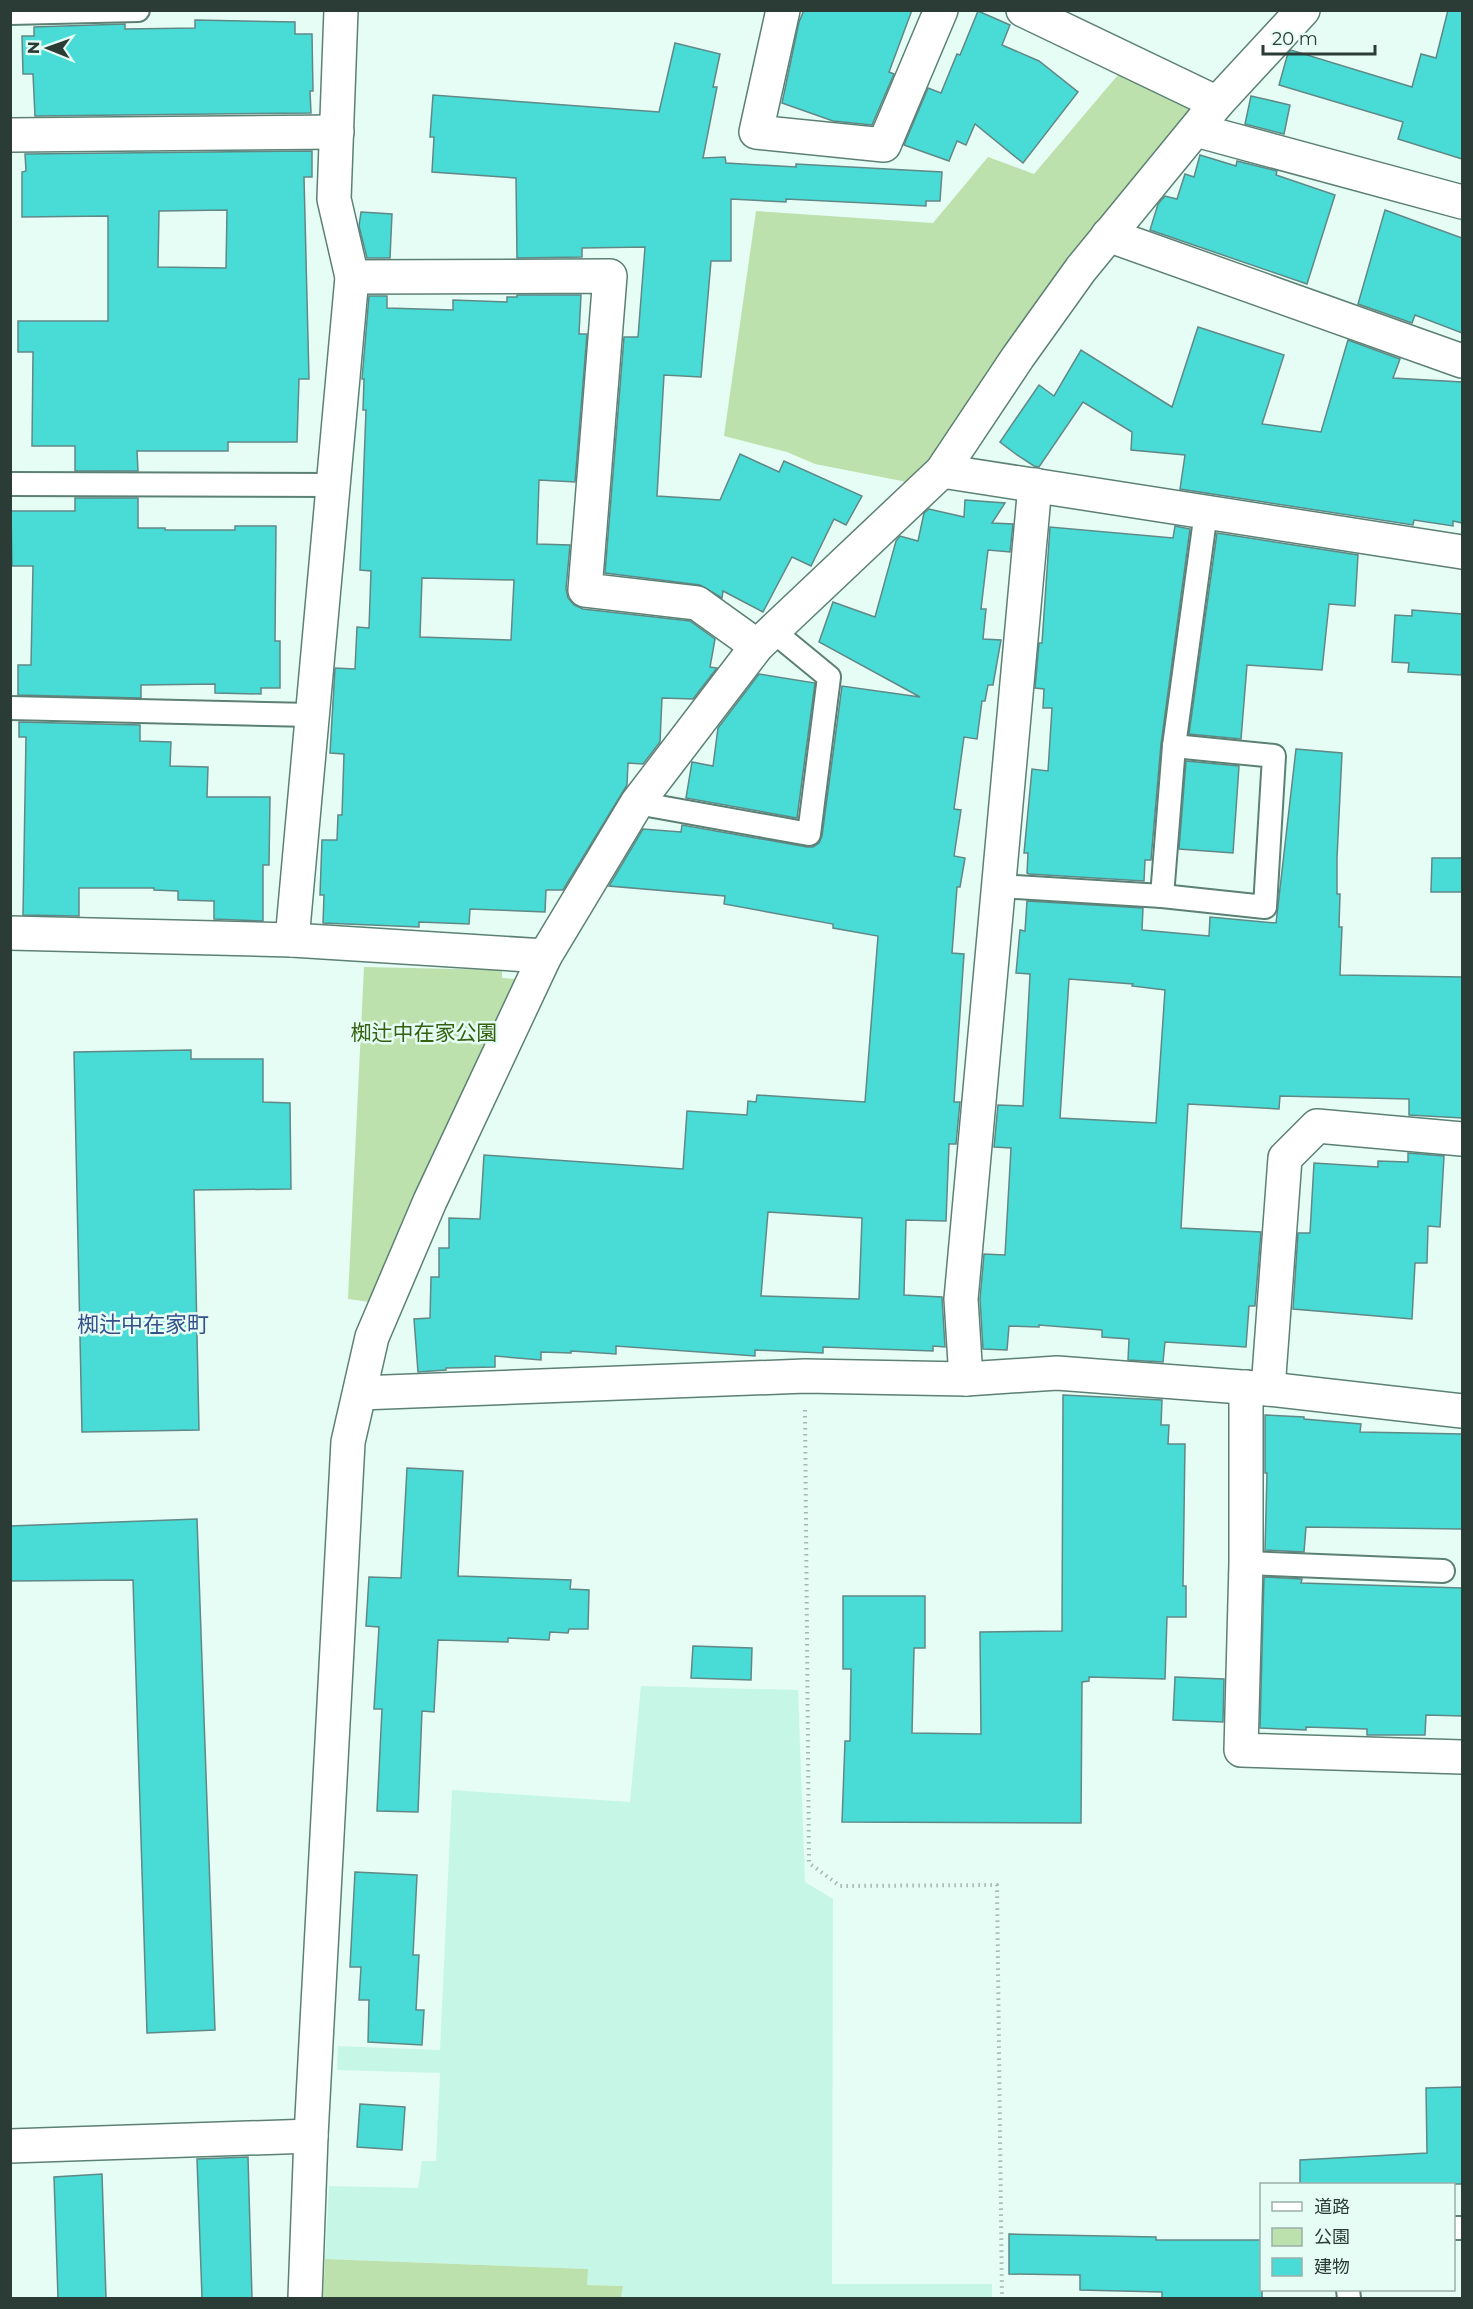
<svg xmlns="http://www.w3.org/2000/svg" width="1473" height="2309" font-family="Montserrat,'Noto Sans JP',sans-serif">
<rect width="100%" height="100%" fill="#e6fdf5"/>
<!-- built -->
<path fill="#c6f7e6" d="M641 1686 798 1690 805 1882 833 1899 832 2284H992V2298H621L623 2286 587 2285V2269L325 2259 329 2186 418 2188 422 2161H436L440 2073 337 2070 338 2046 440 2050 452 1790 630 1802Z"/>
<!-- green -->
<g fill="#bde1ac">
<path d="M1123 69 1187 97 1190 118 912 483 815 464 787 452 724 436 756 211 933 223 988 157 1034 174Z"/>
<path d="M364 967 502 970V978L515 979 514 988 370 1302 348 1299Z"/>
<path d="M325 2259 588 2269 587 2285 623 2286 621 2298H323Z"/>
</g>
<!-- building -->
<g fill="#49dcd6" stroke="#608886" stroke-width="1.5" fill-rule="evenodd">
<path d="M804 10H912L889 72 894 74 872 125 833 121 782 103 799 22Z"/>
<path d="M1448 10H1462V159L1398 139 1403 122 1279 85 1288 53 1291 50 1412 87 1421 54 1436 58Z"/>
<path d="M978 11 1010 25 1002 45 1039 61 1078 92 1023 163 975 124 966 145 957 141 949 161 904 145 928 88 941 93 957 54 960 55Z"/>
<path d="M195 20 295 22V34H312L313 91H310L311 113 35 116 33 74H23L22 36H34V27L125 24V29L195 28Z"/>
<path d="M675 43 720 54 713 87H717L703 158 725 157 726 163 796 167V164L942 172 940 201H926V206L786 199V202L731 199V261H711L701 377 664 375 657 496 720 500 740 454 779 472 784 461 862 496 846 525 834 519 811 566 792 557 763 612 723 591 722 598 700 585 605 573 624 337H638L645 247 582 248V257L517 258 516 178 432 172 434 137H430L433 95 659 112Z"/>
<path d="M1251 96 1290 105 1284 134 1245 124Z"/>
<path d="M312 151V177H304L309 379H299L297 442H228V451H137L138 471H75V446H32L33 352H18V321H108V216L22 217V172L26 171 25 154ZM227 210 226 268 158 267 159 211Z"/>
<path d="M1200 155 1236 166 1237 161 1277 171 1276 175 1335 195 1307 284 1150 230 1158 204 1165 196 1177 199 1185 174 1194 177Z"/>
<path d="M1385 210 1462 238V333L1415 315 1412 323 1358 304Z"/>
<path d="M361 212 392 214 390 258H367L359 226Z"/>
<path d="M517 295H581L579 334H587L575 482 539 480 537 544 570 545 566 589 568 598 574 605 583 609 690 621 715 639 710 667 717 668 693 699 662 698 660 742 643 764 628 763 627 785 563 890H546L545 912 470 909 469 924 419 922V927L323 923 324 895H320L322 840H337L338 815H342L344 754 330 753 335 668 355 669 357 627 369 628 371 571 360 570 366 410H363L364 379H362L369 296H387V308L453 310V300L507 302V297H517ZM422 578 514 580 511 640 420 637Z"/>
<path d="M1198 327 1284 355 1262 424 1321 432 1348 340 1400 359 1393 378 1462 382V523L1453 521V526L1414 520 1413 525 1180 489 1185 455 1131 450 1132 432 1083 402 1039 467 1034 466 1017 455 1000 442 1039 385 1054 396 1081 350 1172 407Z"/>
<path d="M75 498H138V528H165V530H235V526H276L275 641H280V688H261V694L215 693V684L141 685V698L18 695V665H31L33 566H12L11 511H75Z"/>
<path d="M965 500 1005 503 992 523 1013 524 1010 552 988 550 981 609H986L983 639 1001 640 993 685H988L985 701H982L977 739 964 737 954 809 961 810 954 856 965 858 960 887H957L952 953 964 954 954 1102H960L956 1144H949L946 1221 906 1220 904 1295 942 1297 945 1347 933 1346V1351L823 1347V1353L755 1350V1356L616 1346V1354L571 1351V1353L541 1352V1360L495 1356V1367L446 1368V1370L418 1372 414 1319 430 1318 431 1277H439V1248H449V1218L480 1219 484 1155 683 1169 687 1111 747 1115 748 1101 756 1102 757 1095 865 1102 878 936 833 928V924L724 904 725 896 609 886 643 829 681 832 682 825 807 847H813L819 843 822 836 842 686 920 697 819 642 833 602 875 617 896 541 900 536 918 541 924 513 929 509 964 517ZM768 1212 862 1218 859 1299 761 1296Z"/>
<path d="M1175 526 1190 529 1161 744 1151 860H1145L1144 881 1029 874 1027 873 1028 853H1024L1032 769 1048 771 1052 708H1043L1044 689 1035 688 1039 643H1042L1050 527 1173 538Z"/>
<path d="M1217 533 1358 555 1355 606 1329 604 1322 670 1247 665 1241 739 1189 734Z"/>
<path d="M1412 610 1462 614V675L1408 672 1409 663 1392 662 1395 615 1412 616Z"/>
<path d="M759 674 815 683 797 818 686 798 692 762 713 766 718 728Z"/>
<path d="M19 722 140 725V741L171 742 170 766 208 767 207 797H270L269 865H263V921L214 919V901L178 900V891L154 890V888H79V916L23 915 26 737H19Z"/>
<path d="M1296 749 1342 753 1337 858V894H1340L1339 927H1342L1340 975 1462 977V1118L1409 1115V1099L1280 1096 1279 1109 1188 1104 1181 1228 1261 1232 1255 1306H1249L1246 1347 1165 1342 1163 1362 1128 1360 1129 1339 1102 1337V1330L1039 1325V1327L1009 1326 1007 1350 983 1349 980 1299 984 1254 1005 1255 1011 1148 994 1147 998 1105 1023 1106 1030 974 1016 973 1020 930 1025 931 1027 901 1143 908 1142 930 1209 936 1210 917 1276 923ZM1069 979 1133 984 1132 986 1165 990 1156 1123 1060 1118Z"/>
<path d="M1186 761 1239 766 1233 853 1179 849Z"/>
<path d="M1432 858H1462V892H1431Z"/>
<path d="M191 1050V1059H263V1102L290 1103 291 1189 194 1190 199 1430 82 1432 74 1052Z"/>
<path d="M1408 1153 1444 1156 1440 1227 1428 1226 1427 1263H1415L1412 1319 1293 1309 1298 1233H1310L1314 1163 1378 1167V1161L1408 1162Z"/>
<path d="M1063 1395 1162 1400 1161 1425H1169L1168 1444H1185L1183 1586H1186V1617H1167L1165 1679 1089 1677V1681L1082 1682 1081 1823 842 1822 845 1741H850L851 1669H843V1596H925V1648H914L912 1733 981 1734 980 1632 1062 1631Z"/>
<path d="M1265 1415 1304 1417V1419L1361 1424 1360 1432 1462 1434V1529L1306 1527 1304 1552 1265 1550 1267 1473H1265Z"/>
<path d="M407 1468 463 1471 458 1576 571 1580 570 1589 589 1590 588 1629H569L568 1633 550 1632 549 1640 508 1638V1642L438 1640 434 1712 422 1711 418 1812 377 1811 382 1709H374L379 1627 366 1626 369 1577 401 1578Z"/>
<path d="M197 1519 215 2030 147 2033 133 1580 10 1581V1526Z"/>
<path d="M1264 1577 1302 1579 1301 1583 1462 1588V1716L1426 1715 1425 1735H1367V1729L1306 1727V1730L1260 1728Z"/>
<path d="M693 1646 752 1648 751 1680 691 1678Z"/>
<path d="M1175 1677 1224 1679 1223 1722 1173 1720Z"/>
<path d="M355 1872 417 1875 413 1955H419L416 2010H424L422 2045 368 2042 369 2000H359L361 1967H350Z"/>
<path d="M1462 2087V2184H1300V2160L1427 2153 1426 2088Z"/>
<path d="M360 2104 405 2107 402 2150 357 2147Z"/>
<path d="M248 2157 252 2298H202L197 2159Z"/>
<path d="M102 2174 106 2298H58L54 2177Z"/>
<path d="M1009 2234 1156 2237V2240H1262V2298H1162V2292L1080 2290V2275L1009 2274Z"/>
</g>
<g fill="none" stroke-linecap="round" stroke-linejoin="round">
<!-- lane casing -->
<g stroke="#5c8074" stroke-width="26">
<g id="lane">
<path d="M10 13 138 10"/>
<path d="M10 484 335 485"/>
<path d="M10 708 312 715"/>
<path d="M637 803 809 834 829 677 773 631"/>
<path d="M999 886 1162 896 1265 907 1274 756 1174 746"/>
<path d="M1162 896 1174 746 1206 512"/>
<path d="M1246 1563 1443 1571"/>
<path d="M1454 2228H1462"/>
<path d="M1348 2290 1349 2298"/>
</g>
</g>
<!-- street casing -->
<g stroke="#5c8074" stroke-width="36">
<g id="street">
<path d="M783 10 756 132 884 145 941 10"/>
<path d="M1023 10 1217 103"/>
<path d="M1196 130 1462 202"/>
<path d="M10 135 337 132"/>
<path d="M1108 235 1462 361"/>
<path d="M352 277 610 276 585 590 697 603 757 646"/>
<path d="M942 471 1462 552"/>
<path d="M10 933 292 940 545 956"/>
<path d="M292 940 352 277 334 199 341 10"/>
<path d="M966 1379 961 1299 1035 485"/>
<path d="M1246 1387V1563L1241 1750 1462 1757"/>
<path d="M1268 1389 1285 1158 1317 1126 1462 1139"/>
<path d="M360 1393 805 1376 966 1379 1057 1373 1268 1389 1462 1411"/>
<path d="M10 2146 311 2136"/>
<path d="M305 2298 311 2136 348 1442 372 1337 430 1201 545 956 637 803 757 646 942 471 1018 357 1081 269 1217 103 1303 10"/>
</g>
</g>
<!-- path -->
<path stroke="#a3b7b0" stroke-width="4" stroke-dasharray="1.5 4.5" stroke-linecap="butt" d="M805 1410 809 1863 840 1886 997 1885 1002 2298"/>
<!-- lane -->
<use href="#lane" stroke="#fff" stroke-width="22"/>
<!-- street -->
<use href="#street" stroke="#fff" stroke-width="33"/>
</g>
<g text-anchor="middle" dominant-baseline="central" stroke-width="5" stroke-linejoin="round" paint-order="stroke">
<!-- park labels -->
<g font-size="21" fill="#32620f" stroke="#e6fdf5">
<text x="424" y="1032">椥辻中在家公園</text>
</g>
<!-- neighbourhood labels -->
<g font-size="22" fill="#36508a" stroke="#e6fdf5">
<text x="143" y="1324">椥辻中在家町</text>
</g>
</g>
<!-- border -->
<rect width="1473" height="2309" fill="none" stroke="#2b3b36" stroke-width="24"/>
<!-- legend -->
<rect x="1260" y="2183" width="195" height="108" fill="#e6fdf5" stroke="#9bafa9" stroke-width="1.5"/>
<rect x="1272" y="2202" width="30" height="9" fill="#ffffff" stroke="#9bafa9" stroke-width="1.5"/>
<text x="1314" y="2213" font-size="18" fill="#2b3b36">道路</text>
<rect x="1272" y="2228" width="30" height="18" fill="#bde1ac" stroke="#9bafa9" stroke-width="1.5"/>
<text x="1314" y="2243" font-size="18" fill="#2b3b36">公園</text>
<rect x="1272" y="2258" width="30" height="18" fill="#49dcd6" stroke="#9bafa9" stroke-width="1.5"/>
<text x="1314" y="2273" font-size="18" fill="#2b3b36">建物</text>
<!-- north arrow -->
<g transform="translate(48 48) rotate(271)" stroke="#e6fdf5" stroke-width="4.5" paint-order="stroke">
<path d="M0-4.5L10 22L0 15L-10 22Z" fill="#2b3b36"/>
<text y="-9" font-size="16" font-weight="bold" text-anchor="middle" fill="#2b3b36">N</text>
</g>
<!-- scale -->
<path d="M1263 45v9h112v-9" fill="none" stroke="#2b3b36" stroke-width="3"/>
<text x="1272" y="45" font-size="18" fill="#2b3b36" stroke="#e6fdf5" stroke-width="4.5" paint-order="stroke">20 m</text>
</svg>
